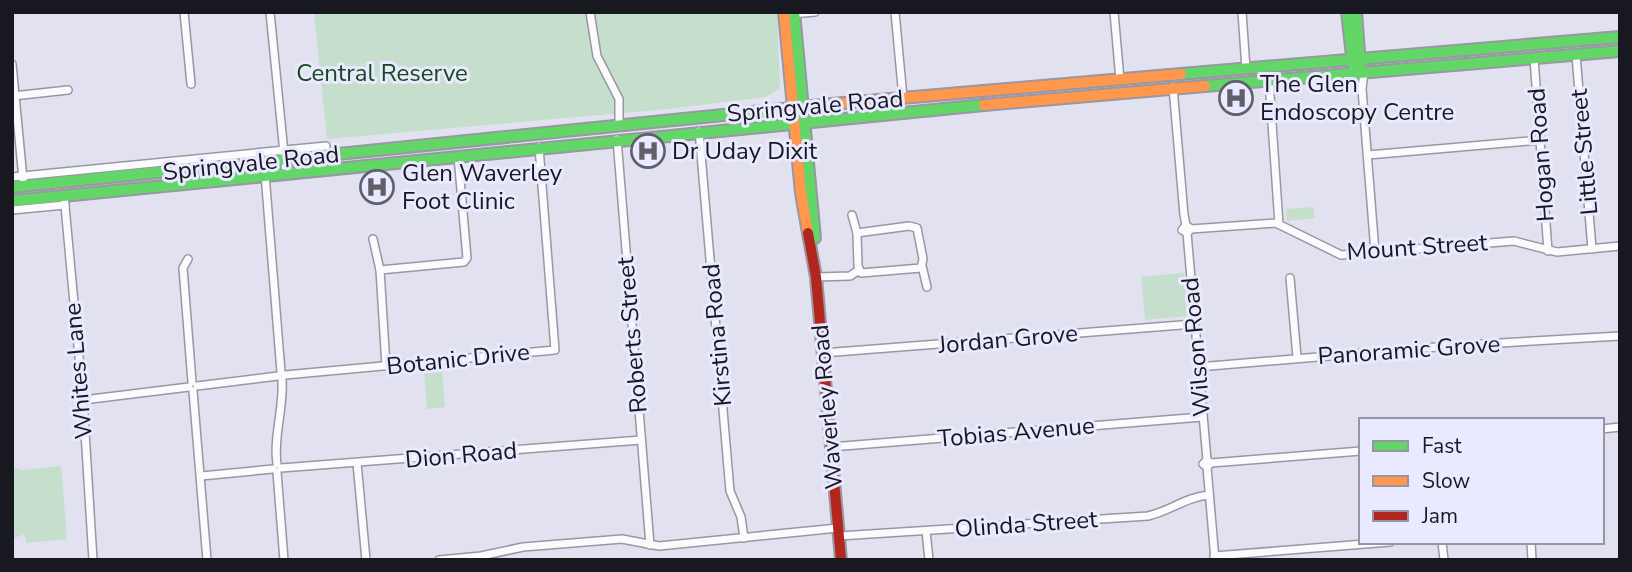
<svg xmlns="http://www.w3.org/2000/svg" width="1632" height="572" font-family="'Nunito Sans',sans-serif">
<rect width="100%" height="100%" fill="#e2e1f0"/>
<!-- green -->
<g fill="#c5dfcc">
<path d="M314 12H777L780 88 766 97 668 109 327 139Z"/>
<path d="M1313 207 1315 218 1287 221 1286 209Z"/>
<path d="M1184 273 1187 316 1145 320 1141 277Z"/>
<path d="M442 369 445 407 427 409 424 370Z"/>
<path d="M61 466 67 539 26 543 25 534 12 539V467L22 470Z"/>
</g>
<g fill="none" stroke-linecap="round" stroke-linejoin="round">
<!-- street casing -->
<g stroke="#9897a2" stroke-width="10">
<g id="street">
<path d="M184 12 191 84"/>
<path d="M270 12 286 173"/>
<path d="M590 12 597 56 619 99V124"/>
<path d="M895 12 903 98"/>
<path d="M1114 12 1120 80"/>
<path d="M1242 12 1246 69"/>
<path d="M791 14 815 12"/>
<path d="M1576 55 1592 249"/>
<path d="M1534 58 1548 251"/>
<path d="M12 64 23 179"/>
<path d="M1364 72 1362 89 1375 252"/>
<path d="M1269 80 1279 224"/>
<path d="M1173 87 1184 215 1186 225 1191 229 1187 233 1182 230 1186 225"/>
<path d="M13 96 68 90"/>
<path d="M699 131 730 491 741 517 744 538"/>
<path d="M617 139 650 545"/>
<path d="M1368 155 1540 140"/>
<path d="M265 174 281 372"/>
<path d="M12 177 326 146"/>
<path d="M64 195 83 400 93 560"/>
<path d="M12 210 65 205"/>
<path d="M852 215 857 233"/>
<path d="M909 226 917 228 923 259 921 268 861 273 858 266 857 233Z"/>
<path d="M1191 229 1276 223 1341 255 1514 241 1557 252 1620 246"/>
<path d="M1187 233 1207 460 1203 464 1207 467 1211 463 1207 460"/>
<path d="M373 239 380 270 386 366"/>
<path d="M188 259 183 268 192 382"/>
<path d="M922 266 927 287"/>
<path d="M380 270 464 262 467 258 458 156"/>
<path d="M816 277 850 276 859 270"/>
<path d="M1290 278 1297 357"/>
<path d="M823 353 1194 324"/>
<path d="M1198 367 1449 346 1620 336"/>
<path d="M285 375 555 350 539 147"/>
<path d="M197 386 278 376"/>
<path d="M193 391 207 560"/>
<path d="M83 400 189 387"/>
<path d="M1602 429 1620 427"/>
<path d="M831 447 1202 417"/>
<path d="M357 463 366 560"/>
<path d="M1211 463 1361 451"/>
<path d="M277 464C273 437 284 408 282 380"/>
<path d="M1207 467 1215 560"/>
<path d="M281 468 641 440"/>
<path d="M277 472 284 560"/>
<path d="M201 476 273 469"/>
<path d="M926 531 929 560"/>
<path d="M839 536 1148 516C1170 511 1186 497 1209 495"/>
<path d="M1442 542 1444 560"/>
<path d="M1531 542 1532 560"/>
<path d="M1214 556 1390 542"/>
<path d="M439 560 481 556 523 547 622 539 659 546 838 528"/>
</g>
</g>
<!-- fast casing -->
<g stroke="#9897a2" stroke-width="14">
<g id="fast">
<path d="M794 12 815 238"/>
<path d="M1347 12 1353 65"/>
<path d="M1356 12 1360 66"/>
<path d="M1181 74 1620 37"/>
<path d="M1205 86 1620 51"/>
<path d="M12 187 832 104"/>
<path d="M12 201 984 105"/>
</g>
</g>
<!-- slow casing -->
<g stroke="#9897a2" stroke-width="14">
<g id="slow">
<path d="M784 12 801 193 808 233"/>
<path d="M832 104 1181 74"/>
<path d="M984 105 1205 86"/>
</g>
</g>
<!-- jam casing -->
<g stroke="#9897a2" stroke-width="14">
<path id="jam" d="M808 233 816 277 841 560"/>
</g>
<!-- street -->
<use href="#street" stroke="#fbfafd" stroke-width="7"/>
<!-- fast -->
<use href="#fast" stroke="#63d668" stroke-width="10"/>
<!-- slow -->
<use href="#slow" stroke="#ff974d" stroke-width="10"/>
<!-- jam -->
<use href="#jam" stroke="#b3261e" stroke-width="10"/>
</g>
<!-- icons -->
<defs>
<g id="hospital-ring" transform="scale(1.75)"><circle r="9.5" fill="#e9e9ff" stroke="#5f5e69" stroke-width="1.5"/><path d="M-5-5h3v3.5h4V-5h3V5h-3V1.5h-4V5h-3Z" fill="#5f5e69"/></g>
</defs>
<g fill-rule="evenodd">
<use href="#hospital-ring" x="1236" y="98"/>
<use href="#hospital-ring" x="648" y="151"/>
<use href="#hospital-ring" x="377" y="187"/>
</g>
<g text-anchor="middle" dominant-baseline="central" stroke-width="6" stroke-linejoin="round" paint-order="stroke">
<!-- park labels -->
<g font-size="24" fill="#18481d" stroke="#e9e9ff">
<text x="382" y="73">Central Reserve</text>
</g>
<!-- poi labels -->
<g font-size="24" fill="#181821" stroke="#e9e9ff" text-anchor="start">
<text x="1260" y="84">The Glen<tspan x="1260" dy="28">Endoscopy Centre</tspan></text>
<text x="672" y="151">Dr Uday Dixit</text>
<text x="402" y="173">Glen Waverley<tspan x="402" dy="28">Foot Clinic</tspan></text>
</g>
<!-- street labels -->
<g font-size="24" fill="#181821" stroke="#e9e9ff">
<text transform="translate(815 106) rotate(-5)">Springvale Road</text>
<text transform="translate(1584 152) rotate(-95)">Little Street</text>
<text transform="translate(1541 155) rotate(-94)">Hogan Road</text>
<text transform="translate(251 163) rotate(-6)">Springvale Road</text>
<text transform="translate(1417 247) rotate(-4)">Mount Street</text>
<text transform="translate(632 335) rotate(-95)">Roberts Street</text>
<text transform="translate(717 335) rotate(-95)">Kirstina Road</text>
<text transform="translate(1008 339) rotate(-5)">Jordan Grove</text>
<text transform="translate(1196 347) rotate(-95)">Wilson Road</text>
<text transform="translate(1409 350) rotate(-4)">Panoramic Grove</text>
<text transform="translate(458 359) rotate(-6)">Botanic Drive</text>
<text transform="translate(78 371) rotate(-95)">Whites Lane</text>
<text transform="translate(827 407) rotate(-95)">Waverley Road</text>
<text transform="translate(1016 432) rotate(-5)">Tobias Avenue</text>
<text transform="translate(461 455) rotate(-5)">Dion Road</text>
<text transform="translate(1026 524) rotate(-4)">Olinda Street</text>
</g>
</g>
<!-- border -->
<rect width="1632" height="572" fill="none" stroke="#181821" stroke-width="28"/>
<!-- legend -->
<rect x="1359" y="418" width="245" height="126" fill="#e9e9ff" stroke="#9595a6" stroke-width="2"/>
<rect x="1373" y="441" width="35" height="10" fill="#63d668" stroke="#9595a6" stroke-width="2"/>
<text x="1422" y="453" font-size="21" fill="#181821">Fast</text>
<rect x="1373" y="476" width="35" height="10" fill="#ff974d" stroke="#9595a6" stroke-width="2"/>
<text x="1422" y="488" font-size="21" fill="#181821">Slow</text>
<rect x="1373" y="511" width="35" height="10" fill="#b3261e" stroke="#9595a6" stroke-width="2"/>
<text x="1422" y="523" font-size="21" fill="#181821">Jam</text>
</svg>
